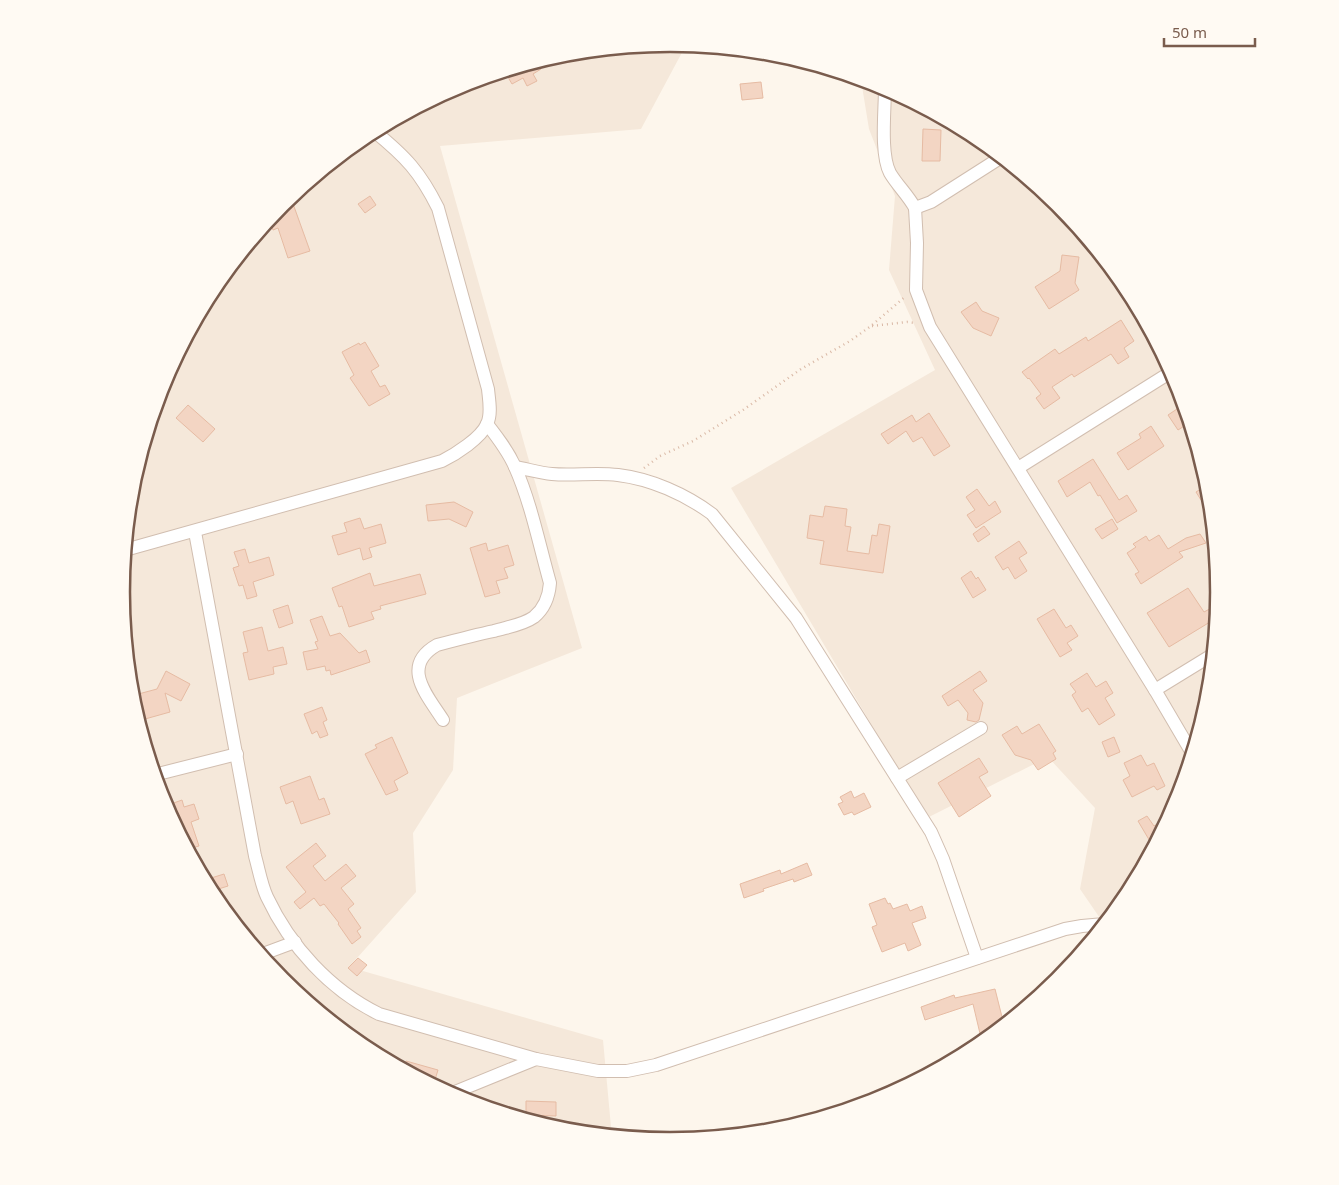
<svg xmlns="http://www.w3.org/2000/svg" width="1339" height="1185" font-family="'Noto Sans',sans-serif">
<rect width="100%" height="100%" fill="#fdf6ec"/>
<!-- residential -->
<g fill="#f5e8da">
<path d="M670 44 686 45 641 129 440 146 582 648 457 698 453 770 413 833 416 892 349 967 603 1040 611 1127 593 1134 562 1131 459 1099 364 1049 281 980 213 897 162 802 131 699 121 592 131 485 163 382 213 287 282 204 365 136 460 85 563 54Z"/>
<path d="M861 80 880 86 975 136 1058 205 1126 288 1177 383 1208 486 1218 593 1208 700 1176 803 1126 898 1104 924 1080 889 1095 808 1048 757 927 818 731 488 935 370 889 270 895 196 869 129Z"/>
</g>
<!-- building -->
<g fill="#f3d5c3" stroke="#e6bba3">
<path d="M538 62 541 69 533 74 537 81 527 86 523 78 512 84 505 72Z"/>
<path d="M761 82 763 98 742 100 740 84Z"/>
<path d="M923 129 941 130 940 161H922Z"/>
<path d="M370 196 376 205 365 213 358 204Z"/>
<path d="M292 201 310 251 288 258 278 228 273 230 269 220 281 205Z"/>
<path d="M1062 255 1079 257 1075 283 1079 290 1049 309 1035 287 1060 271Z"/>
<path d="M976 302 982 311 999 318 991 336 973 328 961 312Z"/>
<path d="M1121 320 1134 341 1124 348 1129 357 1118 364 1111 354 1074 377 1072 374 1052 387 1060 398 1044 409 1036 398 1041 394 1029 378 1028 379 1022 372 1055 349 1059 354 1086 337 1088 341Z"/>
<path d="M365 342 379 366 371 371 380 387 385 385 390 394 369 406 350 378 354 375 342 352 359 343 360 345Z"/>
<path d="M188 405 215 429 203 442 176 418Z"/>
<path d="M1183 405 1189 423 1178 430 1168 415Z"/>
<path d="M929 413 950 446 934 456 922 437 913 442 906 431 888 444 881 434 912 415 916 422Z"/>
<path d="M1151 426 1164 446 1128 470 1117 453 1141 438 1139 434Z"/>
<path d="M1093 459 1119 500 1127 495 1137 511 1117 523 1100 495 1098 496 1090 482 1067 497 1058 481Z"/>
<path d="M1204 487 1209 495 1201 500 1196 492Z"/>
<path d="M977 489 989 506 995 501 1001 512 976 528 967 515 975 510 966 497Z"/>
<path d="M454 502 473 512 466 527 449 519 428 521 426 505Z"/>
<path d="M825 506 847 509 845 526 851 527 847 551 869 554 872 535 877 536 879 524 890 526 883 573 820 564 824 541 807 538 810 515 823 517Z"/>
<path d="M360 518 364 529 381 524 386 543 369 548 372 557 363 560 360 548 338 555 332 536 347 532 344 523Z"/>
<path d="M1112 519 1118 529 1102 539 1095 529Z"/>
<path d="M984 526 990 534 978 542 973 534Z"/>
<path d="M1200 534 1206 543 1179 552 1183 557 1141 584 1135 574 1139 572 1127 553 1136 547 1133 544 1146 536 1149 541 1159 535 1168 549 1186 538Z"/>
<path d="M1019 541 1027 553 1019 558 1027 571 1015 579 1008 567 1003 570 995 557Z"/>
<path d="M486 543 488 551 508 545 514 565 504 568 508 578 496 581 500 593 485 597 470 548Z"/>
<path d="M245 549 249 563 269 557 274 575 253 582 257 596 247 599 243 585 239 586 233 568 239 566 234 552Z"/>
<path d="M971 571 976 579 978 577 986 590 973 598 961 578Z"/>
<path d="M370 573 374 586 420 574 426 594 380 606 381 609 371 612 374 619 349 627 342 606 339 607 332 588Z"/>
<path d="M1188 588 1204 612 1217 605 1216 616 1209 620 1210 622 1169 647 1147 613Z"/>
<path d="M288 605 293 623 279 628 273 610Z"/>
<path d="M1054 609 1066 628 1071 625 1078 636 1067 643 1072 650 1060 657 1037 619Z"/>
<path d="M322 616 330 636 340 633 359 653 366 650 370 662 331 675 330 670 326 671 325 666 307 670 303 652 318 649 315 642 318 641 310 620Z"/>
<path d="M262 627 268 651 283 647 287 664 273 667 274 674 249 680 243 653 248 652 243 632Z"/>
<path d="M166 671 190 684 181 701 165 693 170 712 138 721 131 696 157 689Z"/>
<path d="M980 671 987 681 973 690 983 703 979 720 976 722 967 720 968 713 958 700 948 706 942 696Z"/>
<path d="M1087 673 1096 687 1106 681 1113 693 1105 698 1115 715 1099 725 1088 708 1082 712 1072 695 1076 692 1070 684Z"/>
<path d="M322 707 327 720 323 722 328 735 320 738 317 731 312 734 304 714Z"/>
<path d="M1039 724 1056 751 1053 753 1056 759 1038 770 1031 760 1015 755 1002 735 1017 726 1022 734Z"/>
<path d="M392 737 408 773 394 781 398 790 386 795 365 754 377 748 375 745Z"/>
<path d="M1114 737 1120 752 1108 757 1102 742Z"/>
<path d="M1141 755 1147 766 1154 763 1165 786 1157 790 1154 786 1132 797 1123 780 1130 776 1124 763Z"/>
<path d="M979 758 988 772 979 777 991 796 959 817 938 783Z"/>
<path d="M310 776 319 800 324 798 330 814 301 824 293 801 286 804 280 787Z"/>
<path d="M851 791 854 798 864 793 871 807 854 815 852 812 844 815 838 804 843 802 840 797Z"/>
<path d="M182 800 184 807 194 804 199 819 191 822 199 846 188 849 168 812H170L168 805Z"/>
<path d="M1147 816 1154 826 1168 818 1156 840 1151 843 1138 821Z"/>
<path d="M316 843 326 856 313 866 325 881 346 864 356 876 341 888 354 904 348 909 361 928 357 931 361 937 352 944 338 924 339 923 324 904 320 906 314 898 300 909 294 902 306 892 286 867Z"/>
<path d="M807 863 812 875 794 882 793 879 763 889 764 891 744 898 740 884 780 870 781 874Z"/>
<path d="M224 874 228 886 212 891 208 879Z"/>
<path d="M885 898 888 904 890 903 893 909 907 904 910 911 922 906 926 918 912 923 921 945 908 951 905 943 882 952 872 927 877 925 869 904Z"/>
<path d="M358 958 367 965 357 976 348 968Z"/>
<path d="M995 989 1004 1025 982 1042 973 1004 925 1020 921 1007 954 995 955 998Z"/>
<path d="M406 1061 438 1070 433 1086 404 1070Z"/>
<path d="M526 1101 556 1102V1116L526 1115Z"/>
</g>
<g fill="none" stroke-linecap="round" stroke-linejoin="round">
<!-- minor casing -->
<g stroke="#d1beb0" stroke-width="14">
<g id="minor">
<path d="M885 88C885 110 880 154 890 173 897 185 908 195 915 208L931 202 1000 158"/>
<path d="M915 208 917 243 916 290 930 327 1155 690 1192 753"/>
<path d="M515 467C527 469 540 473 552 474 574 476 596 472 618 475 651 479 685 494 712 514L796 618 931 832 943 859 977 958"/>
<path d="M1018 468 1171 372"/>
<path d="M195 532 255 856C259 870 261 884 267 897 290 946 330 990 379 1014L536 1059 598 1071H627L656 1065 1065 929 1082 926 1104 924"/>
<path d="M125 550 442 461C456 454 481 438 487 424 492 414 489 400 488 389L438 208C420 172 406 157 374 131"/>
<path d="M1155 690 1212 655"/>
<path d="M443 720C427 695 400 666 437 645 456 640 475 635 494 631 507 627 523 625 534 617 545 608 549 596 550 583 539 544 531 503 515 467 508 451 498 438 487 424"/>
<path d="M154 775 237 754"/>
<path d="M897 778 981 728"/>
<path d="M260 955 295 942"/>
<path d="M450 1094 536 1059"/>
</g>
</g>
<!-- path -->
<g stroke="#d9b8a5" stroke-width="2.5" stroke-dasharray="1 4" stroke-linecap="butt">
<path d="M872 326 907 322 916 323"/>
<path d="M644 468 660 456 693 441 743 410 801 369 850 341 871 326 906 296"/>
</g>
<!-- minor -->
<use href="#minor" stroke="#fff" stroke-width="12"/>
</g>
<!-- crop -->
<path d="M0 0H1339V1185H0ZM130 592a540 540 0 1 1 1080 0a540 540 0 1 1-1080 0Z" fill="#fffaf3" fill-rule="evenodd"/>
<path fill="none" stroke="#7a5c4d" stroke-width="2.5" d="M130 592a540 540 0 1 1 1080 0a540 540 0 1 1-1080 0Z"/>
<!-- scale -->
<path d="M1164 38v8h91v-8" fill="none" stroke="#7a5c4d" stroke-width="2.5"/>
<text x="1172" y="38" font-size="15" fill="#7a5c4d" stroke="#fffaf3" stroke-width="4" paint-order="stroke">50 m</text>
</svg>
